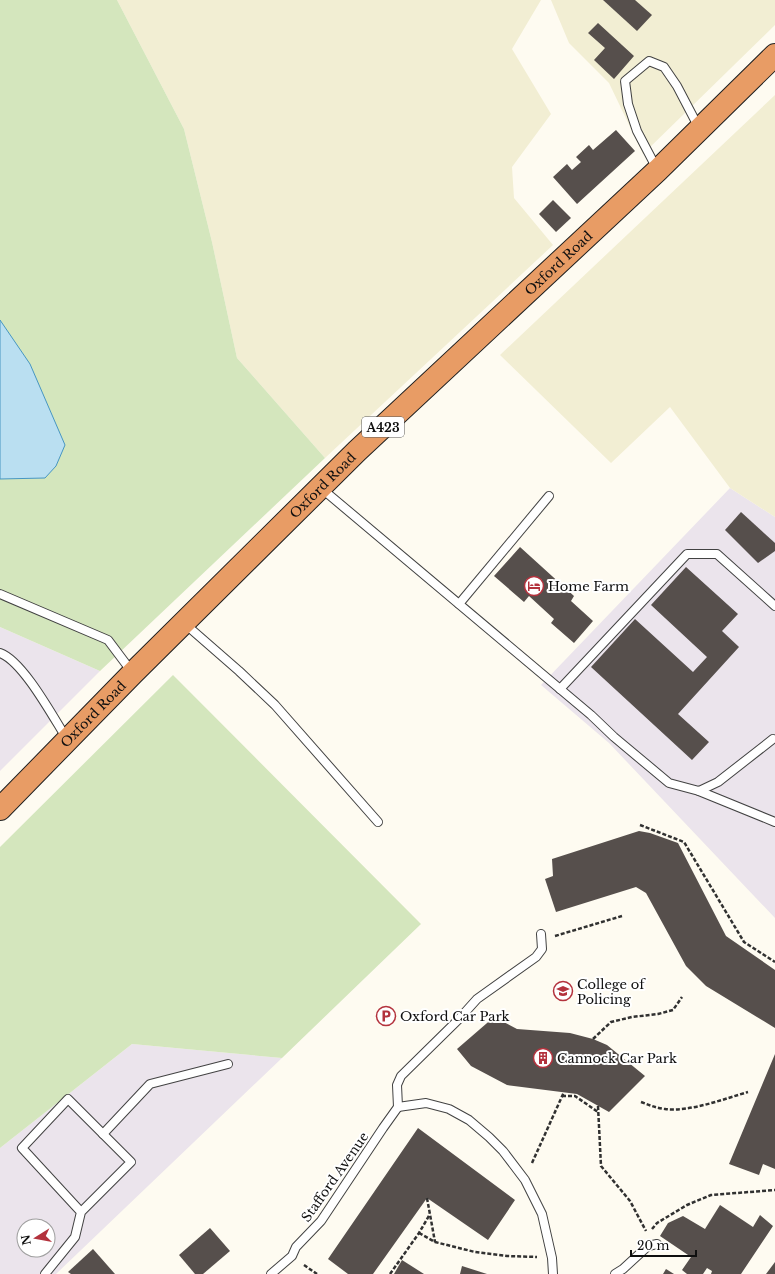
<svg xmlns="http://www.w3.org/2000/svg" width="775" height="1274" font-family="'Libre Baskerville',serif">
<rect width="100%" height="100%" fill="#fefbf1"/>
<!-- industrial -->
<g fill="#ebe4ec" fill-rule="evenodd">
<path d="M730 488 775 517V918L609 743 541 685Z"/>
<path d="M0 627 100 671 0 771Z"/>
<path d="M132 1044 282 1058 56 1274H0V1148ZM24 1226H48V1250H24Z"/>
</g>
<!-- farmland -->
<g fill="#f2eed3">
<path d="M117 0H541L512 49 551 114 512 167 514 198 553 245 325 458 237 358 212 242 184 129Z"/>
<path d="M551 0H775V25L643 154 609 83 569 43Z"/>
<path d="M775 95V517L730 488 670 407 611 463 500 355Z"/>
</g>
<!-- green -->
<g fill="#d4e6bd">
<path d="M0 0H117L184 129 212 242 237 358 325 458 100 671 0 627Z"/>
<path d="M173 675 421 924 282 1058 132 1044 0 1148V847Z"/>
</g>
<!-- water -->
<path fill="#badff1" stroke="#4796c2" d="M0 320 30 364 65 445 56 466 45 478 0 479Z"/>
<!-- building -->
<g fill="#564f4c">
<path d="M603 0H635L652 15 637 31Z"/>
<path d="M598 23 634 56 614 79 594 60 605 48 588 33Z"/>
<path d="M616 130 635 151 577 204 553 177 567 164 572 170 581 162 576 157 589 145 593 150Z"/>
<path d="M553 200 571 218 556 232 539 214Z"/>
<path d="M741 512 775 543V551L758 563 725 530Z"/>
<path d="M520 547 574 596 571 601 593 621 574 643 551 623 554 619 529 596 524 602 494 576Z"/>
<path d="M686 567 738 614 722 631 739 647 678 714 709 742 692 760 591 667 635 619 693 672 707 657 651 605Z"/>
<path d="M639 831 650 833 678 843 726 936 775 970V1028L706 986 686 966 646 893 636 887 556 912 545 879 553 876 552 859Z"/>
<path d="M494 1017 517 1029 570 1033 593 1039 607 1045 645 1076 609 1112 577 1094 507 1085 471 1066 457 1049Z"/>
<path d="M775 1054V1169L763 1164 759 1175 729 1164Z"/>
<path d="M418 1128 515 1200 488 1240 427 1198 373 1274H348L328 1259Z"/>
<path d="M720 1205 753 1227 760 1215 773 1226 741 1274H711L712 1271 707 1268 703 1274H687L682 1270 691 1257 660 1236 668 1223 683 1216 705 1229Z"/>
<path d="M210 1228 230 1251 203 1274H195L179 1255Z"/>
<path d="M93 1249 115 1274H71L68 1272Z"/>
<path d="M402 1260 424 1274H394Z"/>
<path d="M775 1262V1274H766Z"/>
<path d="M462 1266 487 1274H460Z"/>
<path d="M666 1269 674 1274H663Z"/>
</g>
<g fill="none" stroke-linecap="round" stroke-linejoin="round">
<!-- lane casing -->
<g stroke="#424242" stroke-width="10">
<g id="lane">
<path d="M657 169 637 131 628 104 625 81 649 61 664 67 677 86 699 128"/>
<path d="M321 488 591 715 614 737 669 783 699 791 718 782 773 739"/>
<path d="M0 594 108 640 132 672"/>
<path d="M459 604 549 496"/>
<path d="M184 623 239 671 275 705 378 822"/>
<path d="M0 653C23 661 53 717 67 739"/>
<path d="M560 689 687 554H717L775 606"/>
<path d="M699 791 775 822"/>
<path d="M398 1107 426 1103 449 1109 469 1120 489 1137 503 1151 525 1180 542 1214 552 1258 553 1274"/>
<path d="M398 1107 397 1085 401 1076 459 1019 477 999 536 957 542 949 541 934"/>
<path d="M103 1134 150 1084 228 1064"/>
<path d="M45 1274 75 1237 81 1212 131 1162 68 1099 22 1148 81 1212"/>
<path d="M271 1274 292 1256 296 1247 321 1221 383 1128 398 1107"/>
<path d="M615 1274 623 1269 648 1246 657 1244"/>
</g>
</g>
<!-- highway casing -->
<g stroke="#202020" stroke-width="24">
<g id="highway">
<path id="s1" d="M0 809 133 673 357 451 658 170 775 55"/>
</g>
</g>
<!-- path -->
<g stroke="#313131" stroke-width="2.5" stroke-dasharray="4 2" stroke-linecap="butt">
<path d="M640 825 684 842 744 942 775 962"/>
<path d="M555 936 622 916"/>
<path d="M593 1039 611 1022 632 1017 658 1014 673 1010 682 997"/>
<path d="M562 1096H575L598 1112"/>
<path d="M641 1102C649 1105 656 1108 665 1109 690 1112 724 1099 748 1092"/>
<path d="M598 1106 601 1166 630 1201 646 1231"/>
<path d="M532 1163 564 1092"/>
<path d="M427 1198 435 1242"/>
<path d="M652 1229 657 1223 687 1205 711 1195 775 1190"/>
<path d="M419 1233 435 1242 475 1252 507 1256 537 1257"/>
<path d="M304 1265 317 1274"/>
<path d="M390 1274 419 1233 430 1214"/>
</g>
<!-- lane -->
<use href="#lane" stroke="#fff" stroke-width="8"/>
<!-- highway -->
<use href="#highway" stroke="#e89c65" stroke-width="22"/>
</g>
<!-- icons -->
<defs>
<g id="hotel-ring" transform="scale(1)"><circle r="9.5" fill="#fff" stroke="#b3323d" stroke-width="1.5"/><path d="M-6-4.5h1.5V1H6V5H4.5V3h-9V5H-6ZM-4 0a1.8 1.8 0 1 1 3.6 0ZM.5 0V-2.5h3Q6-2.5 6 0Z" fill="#b3323d"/></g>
<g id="university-ring" transform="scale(1)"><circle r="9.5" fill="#fff" stroke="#b3323d" stroke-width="1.5"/><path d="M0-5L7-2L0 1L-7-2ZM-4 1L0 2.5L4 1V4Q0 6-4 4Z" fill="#b3323d"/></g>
<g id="parking-ring" transform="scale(1)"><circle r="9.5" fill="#fff" stroke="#b3323d" stroke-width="1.5"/><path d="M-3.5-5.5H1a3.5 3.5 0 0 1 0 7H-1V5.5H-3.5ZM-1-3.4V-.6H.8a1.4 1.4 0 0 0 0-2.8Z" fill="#b3323d"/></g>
<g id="building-ring" transform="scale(1)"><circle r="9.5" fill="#fff" stroke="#b3323d" stroke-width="1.5"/><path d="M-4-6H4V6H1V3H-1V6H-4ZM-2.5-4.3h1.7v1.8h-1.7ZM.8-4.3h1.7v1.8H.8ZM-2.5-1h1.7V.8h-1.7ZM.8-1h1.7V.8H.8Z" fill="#b3323d"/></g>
</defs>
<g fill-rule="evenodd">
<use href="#hotel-ring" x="534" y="586"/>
<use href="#university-ring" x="563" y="991"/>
<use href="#parking-ring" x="386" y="1016"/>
<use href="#building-ring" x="543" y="1058"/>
</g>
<g text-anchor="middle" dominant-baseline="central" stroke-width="4" stroke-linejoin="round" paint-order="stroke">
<!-- shield labels -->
<rect fill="#fff" stroke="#575757" stroke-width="1" x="362" y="417" width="42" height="20" rx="3"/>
<g font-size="12" font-weight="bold" fill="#0f0f0f">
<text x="383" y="427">A423</text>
</g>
<!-- street labels -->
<g font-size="13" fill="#0f0f0f" stroke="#fff">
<text stroke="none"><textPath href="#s1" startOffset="781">Oxford Road</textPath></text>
<text stroke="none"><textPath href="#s1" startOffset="457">Oxford Road</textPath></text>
<text stroke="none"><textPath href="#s1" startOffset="133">Oxford Road</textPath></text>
<text transform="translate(335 1177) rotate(-55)">Stafford Avenue</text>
</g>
<!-- poi labels -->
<g font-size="13" fill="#0f0f0f" stroke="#fff" text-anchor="start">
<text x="548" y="586">Home Farm</text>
<text x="577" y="984">College of<tspan x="577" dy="15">Policing</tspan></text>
<text x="400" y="1016">Oxford Car Park</text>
<text x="557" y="1058">Cannock Car Park</text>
</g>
</g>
<!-- north arrow -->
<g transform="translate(36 1238) rotate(259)"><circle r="19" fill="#ffffff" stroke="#9f9f9f"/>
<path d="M0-3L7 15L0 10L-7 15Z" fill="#b3323d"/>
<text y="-6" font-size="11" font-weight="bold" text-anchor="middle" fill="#0f0f0f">N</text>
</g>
<!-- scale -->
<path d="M631 1250v6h65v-6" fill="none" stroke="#0f0f0f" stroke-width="2"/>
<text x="637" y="1250" font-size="12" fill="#0f0f0f" stroke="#ffffff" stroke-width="3" paint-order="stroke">20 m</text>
</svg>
